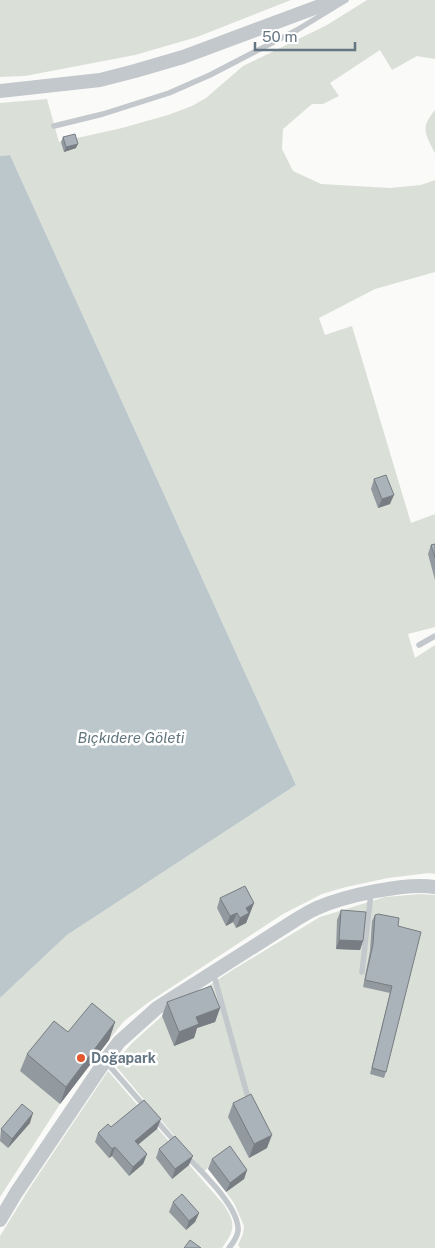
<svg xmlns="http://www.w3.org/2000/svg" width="435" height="1248" font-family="'Public Sans',sans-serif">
<rect width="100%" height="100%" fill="#fafaf8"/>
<!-- green -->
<g fill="#dadfd7">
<path d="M0 0H291L197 37 135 55 25 76 0 77Z"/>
<path d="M367 0H435V59L417 56 392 70 380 50 330 83 339 96 323 104H312L283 129 282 149 293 171 321 184 390 188 421 185 435 180V272L375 289 319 318 325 335 352 326 411 523 435 514V627L408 634 415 658 435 645V874L429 873 388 878 346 887 322 894 283 914 149 1002 124 1021 109 1040 60 1104 0 1197V998L67 935 296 785 10 155 0 156V103L47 99 59 142 122 128 168 115 192 106 206 98 243 66 327 25Z"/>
<path d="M435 110V153C425 133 420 128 435 110Z"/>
<path d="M420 894 435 895V1248H240L238 1245 243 1234 244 1226 234 1203 226 1192 227 1154 204 1171 114 1064 132 1043 162 1016 234 969 320 917 385 897Z"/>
<path d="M108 1071 224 1205C236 1224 235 1230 222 1248H193L188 1243 183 1248H0V1236L29 1189Z"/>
</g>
<!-- water -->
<path fill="#bbc7cb" d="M10 155 296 785 67 935 0 998V156Z"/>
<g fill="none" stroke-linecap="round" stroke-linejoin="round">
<!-- service -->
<g stroke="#c3c8cc" stroke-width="5.5">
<path d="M54 126 103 114 169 93 210 75 297 30 346 0"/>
<path d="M419 645 435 636"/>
<path d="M213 972 247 1094"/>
<path d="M362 972 371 893"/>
<path d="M106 1062 146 1108"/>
<path d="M155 1119 177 1144"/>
<path d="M186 1155C201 1172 240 1207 238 1231 237 1238 233 1243 229 1248"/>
</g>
<!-- tertiary -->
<g stroke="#c3c8cc" stroke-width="14">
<path d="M0 91 100 80 135 71 183 57 336 0"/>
<path d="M0 1220 16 1193 105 1061 119 1042 157 1008 297 919C304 915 310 911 317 908 344 896 406 882 435 887"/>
</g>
</g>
<!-- wall -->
<g fill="#929a9f">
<path d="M63 137 76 148 64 152 61 142Z"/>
<path d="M374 479 390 504 378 508 371 489Z"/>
<path d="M435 544V580L428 554 431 545Z"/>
<path d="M220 898 254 903 246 923 236 928 233 922 226 926 217 908Z"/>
<path d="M341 910 363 941 360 950 336 949 337 920Z"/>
<path d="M375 915 398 926 386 1072 384 1078 370 1074 390 993 363 987 370 951 372 921Z"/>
<path d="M167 1002 220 1008 215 1022 197 1028 194 1038 174 1046 162 1016Z"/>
<path d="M115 1022 109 1040 60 1104 20 1071 27 1054 68 1032Z"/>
<path d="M233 1103 267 1148 249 1158 228 1117Z"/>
<path d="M30 1123 8 1148 0 1141 1 1129Z"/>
<path d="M111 1127 157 1129 138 1145 147 1154 143 1164 129 1176 112 1156 109 1158 95 1142 98 1133Z"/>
<path d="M159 1149 189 1165 172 1179 156 1158Z"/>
<path d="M212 1159 247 1170 244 1179 226 1192 208 1169Z"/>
<path d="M173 1202 199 1213 195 1222 186 1230 169 1212Z"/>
</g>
<!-- shaded-wall -->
<g fill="#777d82">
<path d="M78 144 76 148 64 152 66 147Z"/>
<path d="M394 495 390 504 378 508 382 499Z"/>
<path d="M254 903 246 923 236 928 240 918 246 908Z"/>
<path d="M237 913 233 922 226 926 230 916Z"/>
<path d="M339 940 363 941 360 950 336 949Z"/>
<path d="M220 1008 215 1022 197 1028 194 1038 174 1046 179 1032 196 1017Z"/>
<path d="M115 1022 109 1040 60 1104 66 1087Z"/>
<path d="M33 1113 30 1123 8 1148 12 1139Z"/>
<path d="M161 1119 157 1129 131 1150 135 1141Z"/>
<path d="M272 1135 267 1148 249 1158 254 1144Z"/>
<path d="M115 1147 112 1156 109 1158 112 1149Z"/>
<path d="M147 1154 143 1164 129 1176 133 1167Z"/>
<path d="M193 1156 189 1165 172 1179 175 1169Z"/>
<path d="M247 1170 244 1179 226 1192 230 1183Z"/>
<path d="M199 1213 195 1222 186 1230 189 1221Z"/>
</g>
<!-- building -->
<g fill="#aab3b9" stroke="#777d82">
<path d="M75 134 78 144 66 147 63 137Z"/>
<path d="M386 475 394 495 382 499 374 479Z"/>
<path d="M435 544V558L431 545Z"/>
<path d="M245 886 254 903 246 908 249 913 240 918 237 913 230 916 220 898Z"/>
<path d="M341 910 366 912 363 941 339 940Z"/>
<path d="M378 914 399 918 398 926 421 932 386 1072 372 1068 392 986 365 980 373 944 375 915Z"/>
<path d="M211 986 220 1008 196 1017 199 1024 179 1032 167 1002Z"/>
<path d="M92 1003 115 1022 66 1087 27 1054 54 1021 68 1032Z"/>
<path d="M251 1094 272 1135 254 1144 233 1103Z"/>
<path d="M144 1100 161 1119 135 1141 147 1154 133 1167 115 1147 112 1149 98 1133 108 1124 111 1127Z"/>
<path d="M22 1104 33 1113 12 1139 1 1129Z"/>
<path d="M175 1136 193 1156 175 1169 159 1149Z"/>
<path d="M230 1146 247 1170 230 1183 212 1159Z"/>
<path d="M182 1194 199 1213 189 1221 173 1202Z"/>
<path d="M190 1240 201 1248H184Z"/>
</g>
<!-- markers -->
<circle fill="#e4572e" stroke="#fff" stroke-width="2" cx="81" cy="1058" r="5"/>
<g text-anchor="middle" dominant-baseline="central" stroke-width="5" stroke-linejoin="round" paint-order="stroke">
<!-- poi labels -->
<g font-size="14" font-weight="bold" fill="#657683" stroke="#fff" text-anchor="start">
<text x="91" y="1058">Doğapark</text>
</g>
<!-- water labels -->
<g font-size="15" font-style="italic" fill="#60757c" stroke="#fff">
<text x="131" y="737">Bıçkıdere Göleti</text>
</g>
</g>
<!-- scale -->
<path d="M255 42v8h100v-8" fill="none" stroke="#657683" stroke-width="2.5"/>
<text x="262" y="42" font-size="15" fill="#657683" stroke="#ffffff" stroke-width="4" paint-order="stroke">50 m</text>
</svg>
